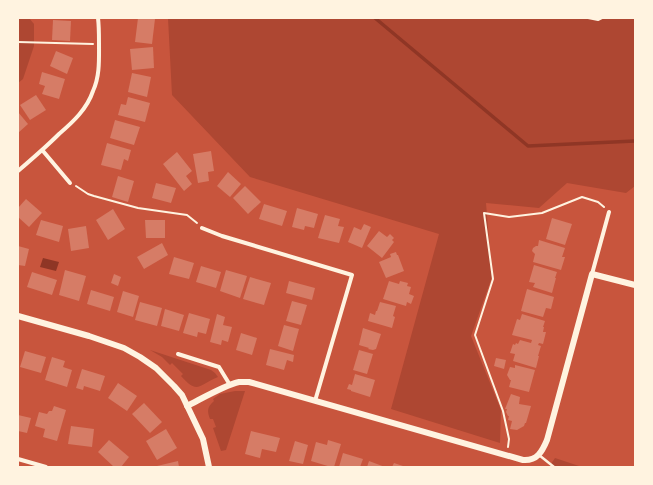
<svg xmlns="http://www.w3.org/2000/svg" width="653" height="485" font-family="'Roboto Condensed',sans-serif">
<rect width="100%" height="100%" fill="#c8553d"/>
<!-- green -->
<g fill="#ae4732">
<path d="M18 18H29L34 24V46L23 79 18 83Z"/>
<path d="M168 18H635V186L626 193 567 183 539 208 486 203 492 277 471 336 501 410 500 443 391 409 439 234 250 177 172 95Z"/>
<path d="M150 350 211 370 215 373 218 377C198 385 198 395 181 376L183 374 172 363 170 365 162 357Z"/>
<path d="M235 391H245L226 450 221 451 213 428 216 427 213 419H210C207 411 207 407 214 401L213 399 220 394Z"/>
<path d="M555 458 582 467H549Z"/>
</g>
<!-- water -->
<path fill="#8f3625" d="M43 258 59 262 56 271 40 267Z"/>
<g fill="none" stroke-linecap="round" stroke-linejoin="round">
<!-- stream -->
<path stroke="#8f3625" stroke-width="3.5" d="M375 18 528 146 635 141"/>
</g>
<!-- building -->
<g fill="#d67c66">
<path d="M138 18 155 19 152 44 135 42Z"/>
<path d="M53 20 71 21 70 41 52 40Z"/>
<path d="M153 47 154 68 132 70 130 49Z"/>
<path d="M56 51 73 58 67 74 50 66Z"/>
<path d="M42 72 65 79 59 99 42 94 45 86 39 84Z"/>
<path d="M132 73 151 77 147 97 128 92Z"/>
<path d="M36 95 46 110 30 120 20 105Z"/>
<path d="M128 97 150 103 145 122 118 115 121 104 126 105Z"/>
<path d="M18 112 28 124 18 133Z"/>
<path d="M115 120 140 127 134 145 110 138Z"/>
<path d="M107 143 131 150 128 161 124 159 121 170 101 165Z"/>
<path d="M211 151 214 171 208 172 209 181 198 183 193 154Z"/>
<path d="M177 152 192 171 186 176 192 184 184 191 163 164Z"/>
<path d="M228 172 241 184 230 197 217 186Z"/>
<path d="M118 176 134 181 128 202 112 197Z"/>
<path d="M156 183 176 188 171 203 152 198Z"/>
<path d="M245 186 261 202 248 214 233 198Z"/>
<path d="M26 199 42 213 29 227 18 217V208Z"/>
<path d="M264 204 287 211 282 226 259 219Z"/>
<path d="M297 208 318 214 314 228 305 226 304 230 292 227Z"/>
<path d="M113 209 125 229 108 240 96 220Z"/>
<path d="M325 215 340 219 338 226 344 227 339 243 318 238Z"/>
<path d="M552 218 572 224 565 245 546 239Z"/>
<path d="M41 220 63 226 59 242 36 235Z"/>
<path d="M145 220H165V238H146Z"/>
<path d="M364 224 371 227 362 248 348 242 354 227 361 230Z"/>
<path d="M86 226 89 248 71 251 68 229Z"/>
<path d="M379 231 387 237 390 234 394 238 392 240 394 242 382 258 367 246Z"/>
<path d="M539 240 565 248 562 257H565L561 270 533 262 535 254 532 251 533 248 536 246H538Z"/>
<path d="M162 243 168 255 144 269 137 257Z"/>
<path d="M18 246 29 249 25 266 18 265Z"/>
<path d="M396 252 397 255H398L404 271 386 278 379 262 391 257 390 254Z"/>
<path d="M174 257 194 263 189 279 169 274Z"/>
<path d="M534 265 557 272 555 278H556L552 293 533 287 535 283 529 282Z"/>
<path d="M201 266 221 272 216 288 196 282Z"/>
<path d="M65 270 86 276 79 301 59 295Z"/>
<path d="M226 270 247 276 240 298 220 291Z"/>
<path d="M32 272 57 280 52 295 27 287Z"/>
<path d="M114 274 121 277 118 286 111 283Z"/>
<path d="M250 277 271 283 264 305 243 299Z"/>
<path d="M289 281 315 288 312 300 286 293Z"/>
<path d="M389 281 399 284 400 281 408 283 407 286 411 287 409 294 414 296 411 304 407 302 406 306 383 299Z"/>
<path d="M527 289 554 297 551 309 546 308 543 317 521 311Z"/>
<path d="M91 290 114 297 110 311 87 304Z"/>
<path d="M123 291 139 296 133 317 117 312Z"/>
<path d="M292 301 307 305 301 325 286 321Z"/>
<path d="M140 302 162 308 157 326 135 320Z"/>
<path d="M380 302 396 306 393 316 395 317 392 328 368 321 370 313 375 315 376 311H377Z"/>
<path d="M165 309 184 315 179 331 161 326Z"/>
<path d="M189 313 210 319 206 334 198 332 197 337 183 333Z"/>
<path d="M217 314 225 317 223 325 232 327 228 342 222 340 221 345 210 342Z"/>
<path d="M522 314 545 321 543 327H544L543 332H546L543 344 539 343 538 345 541 346 538 356H539L536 368 513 361 515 354 510 353 513 344 515 345 516 343 518 344 520 340 531 343 532 340 512 335 517 319 520 320Z"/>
<path d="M284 325 299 329 293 351 278 346Z"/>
<path d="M363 328 381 334 376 349 373 350 368 349 369 348 359 345Z"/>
<path d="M241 333 257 338 252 355 236 350Z"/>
<path d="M270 349 294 355 293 362 287 360 284 370 266 365Z"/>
<path d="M359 350 373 354 367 374 353 370Z"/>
<path d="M25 351 46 357 41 373 20 367Z"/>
<path d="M52 357 65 361 63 367 72 370 67 387 45 380Z"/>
<path d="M496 358 506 360 504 369 494 366Z"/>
<path d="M515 365 535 370 529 392 509 387 511 380H510L507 375 510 367 515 368Z"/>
<path d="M82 369 105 376 100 391 84 386 83 390 76 388Z"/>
<path d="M355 374 375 380 370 397 351 391V390L347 389 349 384 352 385Z"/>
<path d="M118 383 137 396 127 411 108 398Z"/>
<path d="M511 394 520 397 519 404 531 406 526 423H525L524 426 517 430 510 429 512 421 508 420 509 416H508L506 412 507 409H505Z"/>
<path d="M144 403 162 422 150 433 132 414Z"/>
<path d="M54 406 66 410 57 441 43 437 45 429 35 426 39 412 47 414 49 411H52Z"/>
<path d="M18 415 31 418 27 433 18 431Z"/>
<path d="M71 426 94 429 92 447 68 444Z"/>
<path d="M166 429 177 448 157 460 146 441Z"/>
<path d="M251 431 280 438 276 452 262 449 260 458 245 454Z"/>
<path d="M109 440 129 457 121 467H114L98 452Z"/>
<path d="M328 440 341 444 334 467H331L311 461 316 442 327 445Z"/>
<path d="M295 441 308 445 303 464 289 461Z"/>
<path d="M343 453 363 459 360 467H339Z"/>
<path d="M178 461 179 467H157V466Z"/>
<path d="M369 461 385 467H367Z"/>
<path d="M394 463 406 467H392Z"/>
</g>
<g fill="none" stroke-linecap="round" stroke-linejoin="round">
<!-- path -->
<g stroke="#fff3e0" stroke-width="2">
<path d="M588 18 598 20 602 18"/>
<path d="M18 42 93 44"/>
<path d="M76 186 88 194 94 196 138 208 187 215 197 223"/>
<path d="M508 447 509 439 503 411 475 335 493 279 484 213 509 217 542 213 582 197 598 202 604 207"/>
</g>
<!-- service -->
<path stroke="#fff3e0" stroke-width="2.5" d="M539 455 554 467"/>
<!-- minor -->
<g stroke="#fff3e0" stroke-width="4">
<path d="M43 151 70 183"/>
<path d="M18 171C32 159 46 147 59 134 73 122 87 109 93 91 100 76 99 59 99 43 99 34 99 26 98 18"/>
<path d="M202 228 222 236 352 275 315 401"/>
<path d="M592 274 609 212"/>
<path d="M178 354 219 367 230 385"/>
<path d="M18 459 46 467"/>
</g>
<!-- tertiary -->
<g stroke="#fff3e0" stroke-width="6">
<path d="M18 316 89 336 124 348 140 357 156 368 174 386 182 395 203 439 209 467"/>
<path d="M187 406C201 399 225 385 239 382 242 382 246 382 249 382L523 460C537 461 542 452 547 440L592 274 635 285"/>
</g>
</g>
<!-- border -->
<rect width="653" height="485" fill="none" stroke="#fff3e0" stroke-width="38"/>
</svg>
